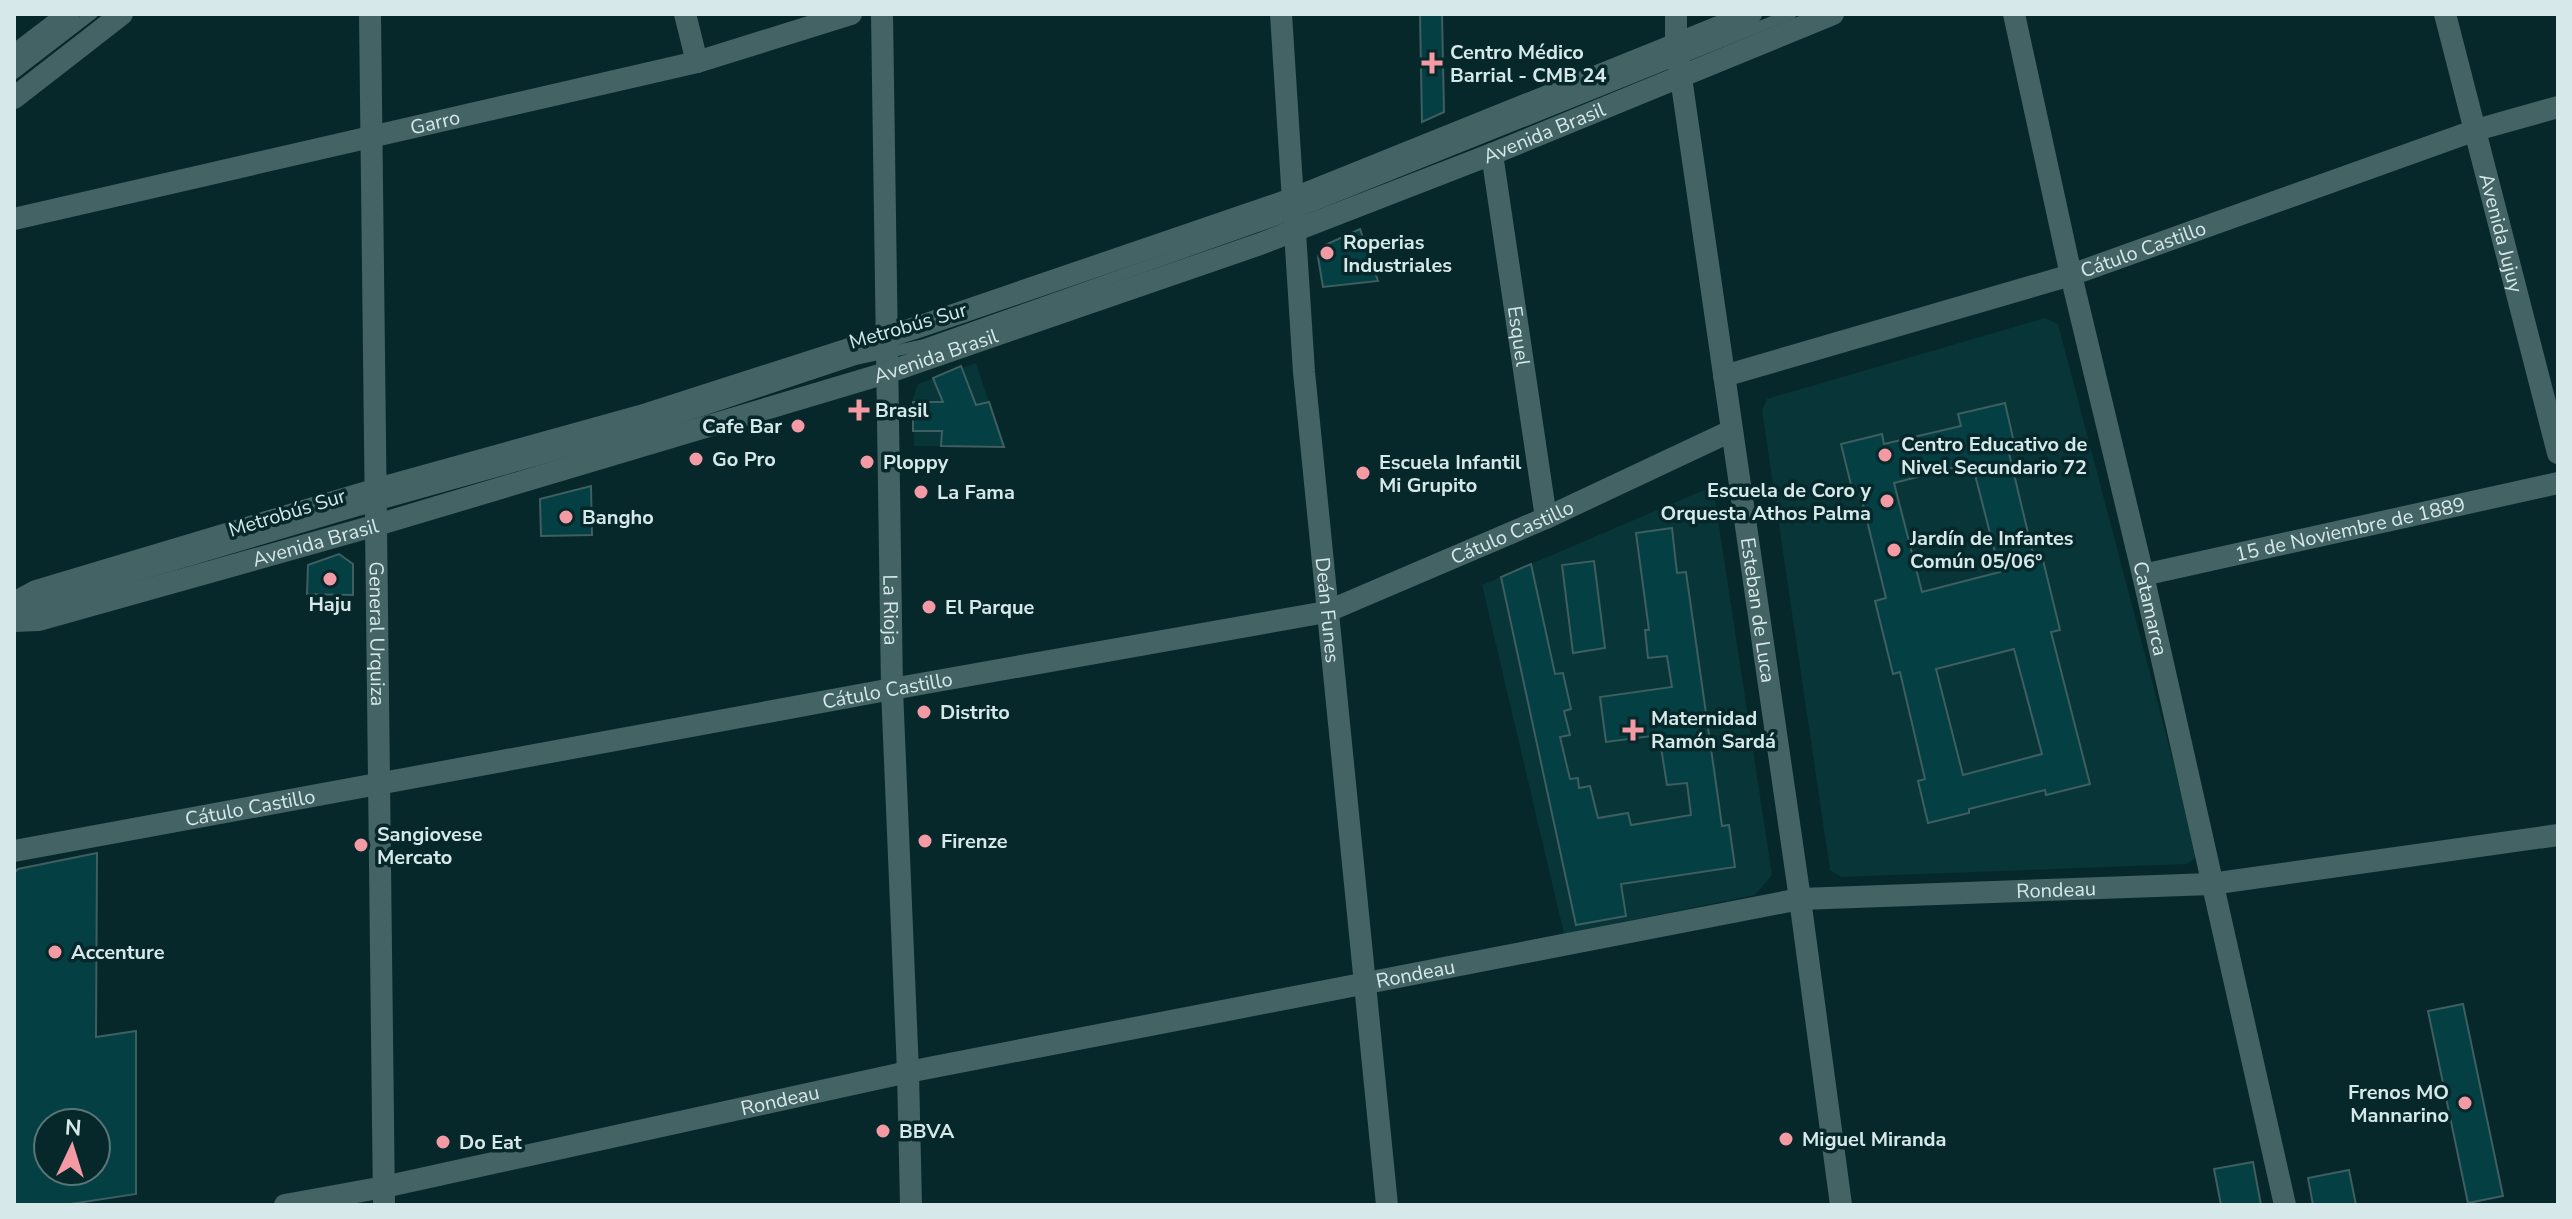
<svg xmlns="http://www.w3.org/2000/svg" width="2572" height="1219" font-family="'Nunito Sans',sans-serif">
<rect width="100%" height="100%" fill="#07282a"/>
<!-- built -->
<g fill="#073538">
<path d="M2045 318 2058 324 2198 856 2187 864 1841 877 1830 870 1762 410 1767 399Z"/>
<path d="M976 363 1004 447 914 446 913 398 918 384Z"/>
<path d="M1704 490 1714 493 1772 875 1755 895 1564 934 1482 585Z"/>
</g>
<!-- building -->
<g fill="#043f43" stroke="#3e5e60" stroke-width="2" fill-rule="evenodd">
<path d="M1420 14H1442L1444 112 1422 122Z"/>
<path d="M1360 229 1378 281 1323 287 1318 257 1320 251 1325 245Z"/>
<path d="M961 366 976 405 989 402 1004 447 941 446 942 431H913V402H943L933 378Z"/>
<path d="M2005 403 2015 447 2008 449 2034 558 2042 556 2060 630 2051 632 2090 784 2046 795 2045 790 1969 809V813L1928 823 1918 781 1925 779 1900 672 1893 674 1875 601 1886 598 1859 488 1852 489 1841 444 1882 434 1884 444 1961 426 1958 414ZM1972 463 2000 572 1922 592 1894 483ZM2014 649 2042 754 1963 775 1936 669Z"/>
<path d="M591 486 592 535 541 536 540 499Z"/>
<path d="M1672 528 1677 573 1686 572 1722 826 1729 825 1735 867 1621 884 1626 916 1576 925 1501 577 1531 564 1555 674 1563 673 1571 709 1564 711 1570 735 1560 737 1570 779 1578 778 1579 788 1590 786 1598 818 1628 813 1631 825 1691 815 1687 783 1667 785 1659 735 1606 742 1600 697 1672 687 1667 656 1648 658 1645 630H1649L1636 533Z"/>
<path d="M339 554 353 564V595L307 594 308 565Z"/>
<path d="M1594 561 1605 648 1573 653 1562 565Z"/>
<path d="M97 853 96 1037 136 1031V1194L64 1205H14V873L18 869ZM48 1123H96V1171H48Z"/>
<path d="M2463 1004 2503 1196 2468 1203 2428 1011Z"/>
<path d="M2253 1162 2261 1205H2221L2214 1169Z"/>
<path d="M2349 1170 2356 1205H2313L2308 1178Z"/>
</g>
<g fill="none" stroke-linecap="round" stroke-linejoin="round">
<!-- service -->
<g stroke="#436365" stroke-width="11">
<path d="M14 74 92 14"/>
<path d="M15 612 377 505 638 432 857 359 923 345 1293 214 1791 14"/>
</g>
<!-- minor -->
<g stroke="#436365" stroke-width="22">
<path id="s1" d="M370 14 384 1205"/>
<path d="M685 14 697 62"/>
<path id="s2" d="M882 14 892 689 908 1072 911 1205"/>
<path id="s3" d="M1281 14 1304 372 1387 1205"/>
<path id="s4" d="M1676 14V43L1800 899 1841 1205"/>
<path id="s5" d="M2014 14 2071 275 2143 575 2285 1205"/>
<path id="s6" d="M1492 154 1546 518"/>
<path id="s7" d="M14 219 697 62 851 14"/>
<path id="s8" d="M1724 376 2071 275 2476 130 2558 107"/>
<path id="s9" d="M2143 575 2558 483"/>
<path id="s10" d="M14 851 892 689 1326 612 1546 518 1731 431"/>
<path id="s11" d="M285 1205 384 1187 908 1072 1800 899 2211 884 2558 835"/>
</g>
<!-- secondary -->
<g stroke="#436365" stroke-width="22">
<path id="s12" d="M2445 14 2558 453"/>
<path d="M14 56 69 14"/>
<path d="M14 98 122 14"/>
<path d="M14 603 36 591 377 489 647 414 924 325 1292 199 1751 14"/>
<path id="s13" d="M14 621 39 620 377 525 886 373 1260 244 1492 154 1833 14"/>
</g>
</g>
<!-- markers -->
<g fill="#f49aa5" stroke="#07282a" stroke-width="3">
<path d="M1428 51h8v8h8v8h-8v8h-8v-8h-8v-8h8z"/>
<circle cx="1327" cy="253" r="8"/>
<path d="M855 398h8v8h8v8h-8v8h-8v-8h-8v-8h8z"/>
<circle cx="798" cy="426" r="8"/>
<circle cx="1885" cy="455" r="8"/>
<circle cx="696" cy="459" r="8"/>
<circle cx="867" cy="462" r="8"/>
<circle cx="1363" cy="473" r="8"/>
<circle cx="921" cy="492" r="8"/>
<circle cx="1887" cy="501" r="8"/>
<circle cx="566" cy="517" r="8"/>
<circle cx="1894" cy="550" r="8"/>
<circle cx="330" cy="579" r="8"/>
<circle cx="929" cy="607" r="8"/>
<circle cx="924" cy="712" r="8"/>
<path d="M1629 718h8v8h8v8h-8v8h-8v-8h-8v-8h8z"/>
<circle cx="925" cy="841" r="8"/>
<circle cx="361" cy="845" r="8"/>
<circle cx="55" cy="952" r="8"/>
<circle cx="2465" cy="1103" r="8"/>
<circle cx="883" cy="1131" r="8"/>
<circle cx="1786" cy="1139" r="8"/>
<circle cx="443" cy="1142" r="8"/>
</g>
<g text-anchor="middle" dominant-baseline="central" stroke-width="7" stroke-linejoin="round" paint-order="stroke">
<!-- poi labels -->
<g font-size="20" font-weight="bold" fill="#d6e8e9" stroke="#07282a" text-anchor="start">
<text x="1450" y="52">Centro Médico<tspan x="1450" dy="23">Barrial - CMB 24</tspan></text>
<text x="1343" y="242">Roperias<tspan x="1343" dy="23">Industriales</tspan></text>
<text x="875" y="410">Brasil</text>
<text x="782" y="426" text-anchor="end">Cafe Bar</text>
<text x="1901" y="444">Centro Educativo de<tspan x="1901" dy="23">Nivel Secundario 72</tspan></text>
<text x="712" y="459">Go Pro</text>
<text x="883" y="462">Ploppy</text>
<text x="1379" y="462">Escuela Infantil<tspan x="1379" dy="23">Mi Grupito</tspan></text>
<text x="1871" y="490" text-anchor="end">Escuela de Coro y<tspan x="1871" dy="23">Orquesta Athos Palma</tspan></text>
<text x="937" y="492">La Fama</text>
<text x="582" y="517">Bangho</text>
<text x="1910" y="538">Jardín de Infantes<tspan x="1910" dy="23">Común 05/06°</tspan></text>
<text x="330" y="604" text-anchor="middle">Haju</text>
<text x="945" y="607">El Parque</text>
<text x="940" y="712">Distrito</text>
<text x="1651" y="718">Maternidad<tspan x="1651" dy="23">Ramón Sardá</tspan></text>
<text x="377" y="834">Sangiovese<tspan x="377" dy="23">Mercato</tspan></text>
<text x="941" y="841">Firenze</text>
<text x="71" y="952">Accenture</text>
<text x="2449" y="1092" text-anchor="end">Frenos MO<tspan x="2449" dy="23">Mannarino</tspan></text>
<text x="899" y="1131">BBVA</text>
<text x="1802" y="1139">Miguel Miranda</text>
<text x="459" y="1142">Do Eat</text>
</g>
<!-- street labels -->
<g font-size="20" fill="#d6e8e9" stroke="#07282a">
<text stroke="none"><textPath href="#s7" startOffset="432">Garro</textPath></text>
<text stroke="none"><textPath href="#s13" startOffset="1608">Avenida Brasil</textPath></text>
<text stroke="none"><textPath href="#s12" startOffset="226">Avenida Jujuy</textPath></text>
<text stroke="none"><textPath href="#s8" startOffset="438">Cátulo Castillo</textPath></text>
<text transform="translate(908 326) rotate(-16)">Metrobús Sur</text>
<text stroke="none"><textPath href="#s6" startOffset="184">Esquel</textPath></text>
<text stroke="none"><textPath href="#s13" startOffset="960">Avenida Brasil</textPath></text>
<text transform="translate(287 513) rotate(-17)">Metrobús Sur</text>
<text stroke="none"><textPath href="#s9" startOffset="212">15 de Noviembre de 1889</textPath></text>
<text stroke="none"><textPath href="#s10" startOffset="1536">Cátulo Castillo</textPath></text>
<text stroke="none"><textPath href="#s13" startOffset="312">Avenida Brasil</textPath></text>
<text stroke="none"><textPath href="#s5" startOffset="610">Catamarca</textPath></text>
<text stroke="none"><textPath href="#s2" startOffset="596">La Rioja</textPath></text>
<text stroke="none"><textPath href="#s3" startOffset="598">Deán Funes</textPath></text>
<text stroke="none"><textPath href="#s4" startOffset="602">Esteban de Luca</textPath></text>
<text stroke="none"><textPath href="#s1" startOffset="620">General Urquiza</textPath></text>
<text stroke="none"><textPath href="#s10" startOffset="888">Cátulo Castillo</textPath></text>
<text stroke="none"><textPath href="#s10" startOffset="240">Cátulo Castillo</textPath></text>
<text stroke="none"><textPath href="#s11" startOffset="1802">Rondeau</textPath></text>
<text stroke="none"><textPath href="#s11" startOffset="1154">Rondeau</textPath></text>
<text stroke="none"><textPath href="#s11" startOffset="506">Rondeau</textPath></text>
</g>
</g>
<!-- border -->
<rect width="2572" height="1219" fill="none" stroke="#d6e8e9" stroke-width="32"/>
<!-- north arrow -->
<g transform="translate(72 1147) rotate(4)"><circle r="38" fill="#07282a" stroke="#5a7576" stroke-width="2"/>
<path d="M0-6L14 30L0 20L-14 30Z" fill="#f49aa5"/>
<text y="-12" font-size="22" font-weight="bold" text-anchor="middle" fill="#d6e8e9">N</text>
</g>
</svg>
